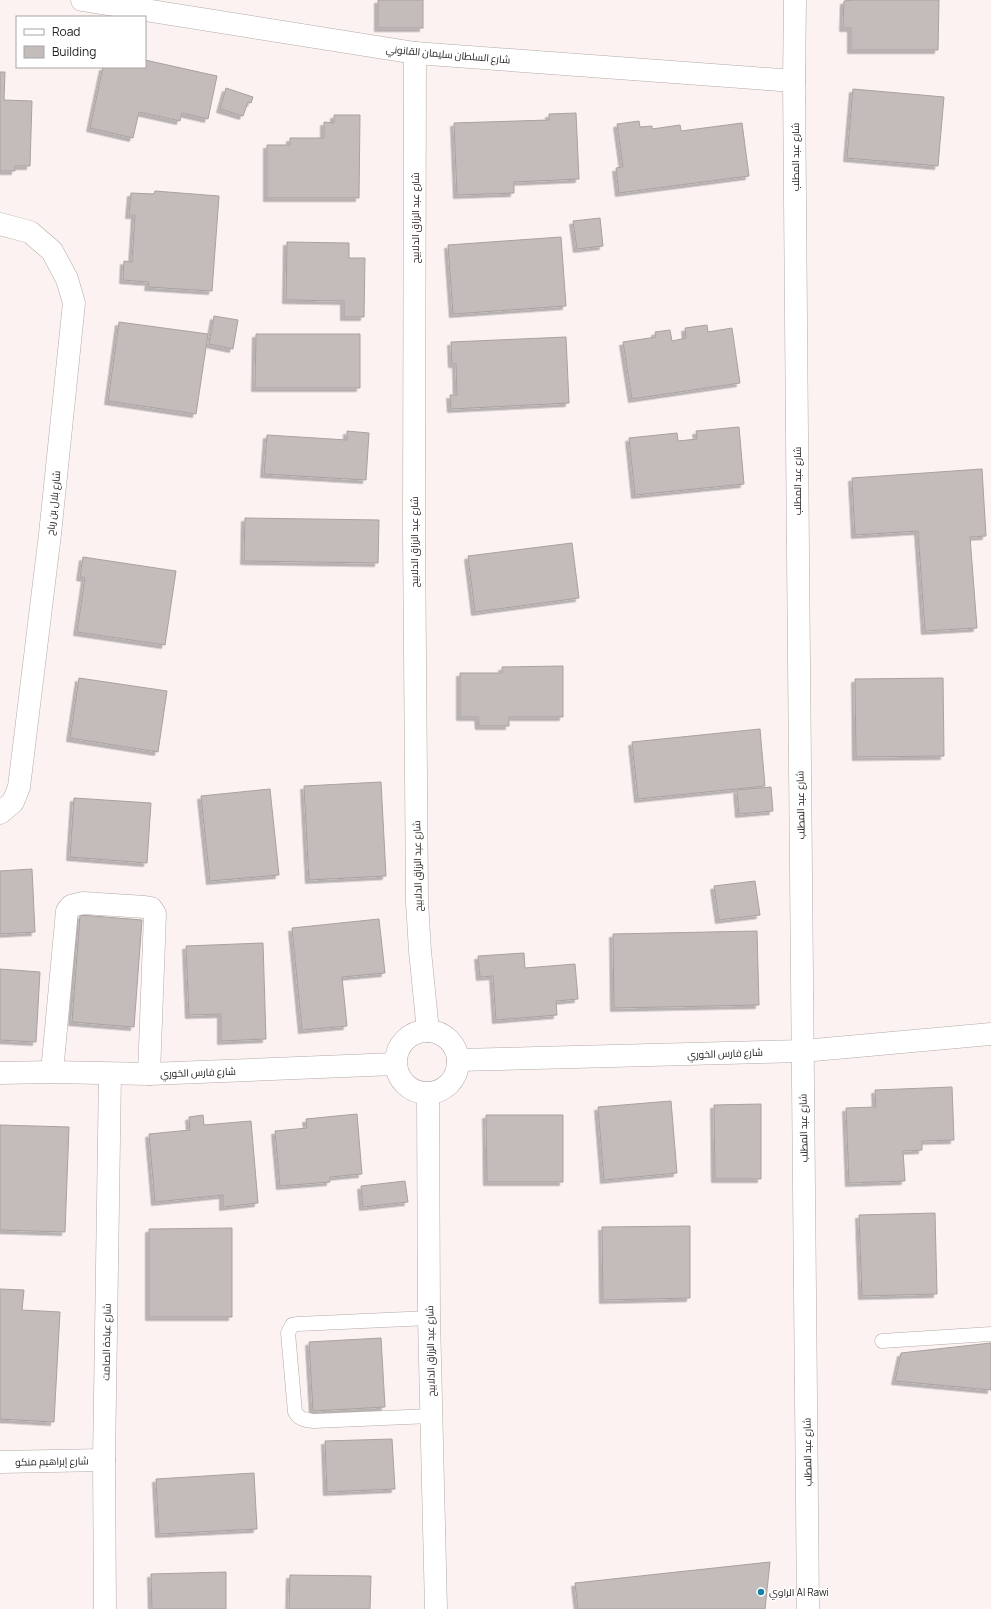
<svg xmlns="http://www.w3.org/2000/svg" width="991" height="1609" font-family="Manrope,Cairo,sans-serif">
<defs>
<filter id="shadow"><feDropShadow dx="-3.5" dy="3.5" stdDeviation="0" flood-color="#0004"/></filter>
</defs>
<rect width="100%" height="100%" fill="#fbf2f1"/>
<!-- building -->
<g fill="#c4bcba" stroke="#a9a1a0" filter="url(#shadow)">
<rect x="378" y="0" width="45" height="28"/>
<path d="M852 0H939L938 50H851V28H843L844 1Z"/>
<path d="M145 60 217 76 208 119 182 113 180 121 139 112 133 138 90 128 103 67H145Z"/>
<path d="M0 72H5L4 100 32 101 30 166H15V171H0Z"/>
<path d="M226 88 253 97 251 103 248 102 243 116 220 109Z"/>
<path d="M853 89 944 97 938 166 847 158Z"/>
<path d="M576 113 579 179 514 182V193L457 195 454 123 549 120V114Z"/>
<path d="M334 115H360L359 198H267V145H290V138H324V122L334 123Z"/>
<path d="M639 121 640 127 652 126V129L680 125 681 131 742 123 749 176 619 193 616 168 623 167 617 124Z"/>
<path d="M155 191 219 196 212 291 148 287 149 282 123 280 124 261 132 262 135 215H129L131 193 154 194Z"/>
<path d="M600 218 603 246 577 249 573 221Z"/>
<path d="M561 237 566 306 453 314 448 245Z"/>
<path d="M287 242 349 243V258H365L364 317H344V301L286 300Z"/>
<path d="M214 316 238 320 233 349 209 344Z"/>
<path d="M119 322 208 334 196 414 108 401Z"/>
<path d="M707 325 708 332 732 328 740 383 632 399 623 342 656 337 655 332 670 330 672 341 686 338 685 328Z"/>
<path d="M256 334H360V388H255Z"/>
<path d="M566 337 569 403 451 409 450 395H457L456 364H452L451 342Z"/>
<path d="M739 427 744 484 635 495 629 438 677 433 678 441 697 439 696 431Z"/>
<path d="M347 431 369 433 366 480 264 474 267 435 347 440Z"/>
<path d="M982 469 986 536 970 537 977 628 925 631 918 531 855 535 852 478Z"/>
<path d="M245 518 379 520 378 563 244 561Z"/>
<path d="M572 543 579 598 475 612 468 556Z"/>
<path d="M83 557 176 571 165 645 77 632 85 578 80 577Z"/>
<path d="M563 666V717H509V726H479L478 717H460V673H502V667Z"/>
<path d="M79 678 167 691 158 752 70 738Z"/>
<path d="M943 678 944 756 856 757 855 679Z"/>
<path d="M760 729 765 786 638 799 632 742Z"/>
<path d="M381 782 386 876 309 880 304 786Z"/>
<path d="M771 787 773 811 739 814 737 790Z"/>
<path d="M270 789 279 875 210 881 201 796Z"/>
<path d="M74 798 151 803 147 863 70 857Z"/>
<path d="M32 869 35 932 0 934V871Z"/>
<path d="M755 881 760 915 719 920 714 886Z"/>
<path d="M80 915 142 920 134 1027 72 1022Z"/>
<path d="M379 919 385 973 342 977 347 1026 302 1030 292 928Z"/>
<path d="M757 931 759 1005 614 1008 613 934Z"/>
<path d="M263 943 266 1039 221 1041V1014L189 1015 186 946Z"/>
<path d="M524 953 525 968 575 964 578 999 556 1001 557 1015 496 1020 493 976 480 977 478 956Z"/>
<path d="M0 969 40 972 36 1042 0 1040Z"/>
<path d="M952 1087 954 1140 922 1141V1150L903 1151 905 1181 849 1183 846 1108 876 1107 875 1090Z"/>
<path d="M671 1101 677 1173 604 1180 598 1107Z"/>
<path d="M761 1104V1179H715L714 1105Z"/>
<path d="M357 1114 362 1174 330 1177V1182L280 1186 275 1131 307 1128 306 1119Z"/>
<path d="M203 1115 204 1125 251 1121 258 1203 223 1207V1195L155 1202 149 1134 190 1130 189 1117Z"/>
<path d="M486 1115H563V1182H487Z"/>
<path d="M0 1125 69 1127 65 1232 0 1230Z"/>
<path d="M405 1181 408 1202 363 1207 361 1186Z"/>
<path d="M935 1213 937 1294 862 1296 859 1215Z"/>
<path d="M690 1226V1298L603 1300 602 1227Z"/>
<path d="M232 1228V1317H149V1229Z"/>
<path d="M0 1289 24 1290 22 1310 60 1312 54 1422 0 1419Z"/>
<path d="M381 1338 385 1407 313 1411 309 1342Z"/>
<path d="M991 1343V1390L895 1381 901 1353Z"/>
<path d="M392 1439 395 1489 327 1492 325 1441Z"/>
<path d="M254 1473 257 1529 159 1534 156 1479Z"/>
<path d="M770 1562 765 1609H578L575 1583Z"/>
<path d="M226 1572V1609H152L151 1574Z"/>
<path d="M290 1575 371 1576 370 1609H289Z"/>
</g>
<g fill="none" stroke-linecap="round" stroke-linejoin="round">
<!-- lane casing -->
<g stroke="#b3aba9" stroke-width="15">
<g id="lane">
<path d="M429 1318 298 1324 292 1325 288 1333 295 1412C300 1420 306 1420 314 1421L431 1416"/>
<path d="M882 1341 991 1334"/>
</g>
</g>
<!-- street casing -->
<g stroke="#b3aba9" stroke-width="23">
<g id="street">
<path d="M82 0 415 53 794 81"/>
<path d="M795 0 794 81 798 555 808 1609"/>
<path d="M415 53 414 531 417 902 420 951 428 1031"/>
<path d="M0 224 30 232 52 251 67 279 74 303 50 534 19 787 13 802 0 813"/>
<circle cx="427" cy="1062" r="31"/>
<path d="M458 1060 803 1051 991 1034"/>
<path d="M52 1072 67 911 71 906 83 903 145 907 151 908 155 914 149 1074"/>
<path d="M0 1073 52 1072 149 1074 395 1064"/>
<path d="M428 1093 429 1318 436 1609"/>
<path d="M0 1462 104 1460"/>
<path d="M105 1609 104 1460 110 1074"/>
</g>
</g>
<!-- lane -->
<use href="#lane" stroke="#fff" stroke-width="14"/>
<!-- street -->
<use href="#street" stroke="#fff" stroke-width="22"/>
</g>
<!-- markers -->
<circle fill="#1680a9" stroke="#fff" stroke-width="1.5" cx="761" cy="1592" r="4"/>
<g text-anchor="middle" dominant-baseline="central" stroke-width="3" stroke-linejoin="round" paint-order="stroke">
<!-- street labels -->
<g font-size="10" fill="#23201f" stroke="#fff">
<text transform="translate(448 54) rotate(5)">شارع السلطان سليمان القانوني</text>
<text transform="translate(795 157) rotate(-90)">شارع عبد المطلب</text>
<text transform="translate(415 218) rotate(-90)">شارع عبد الرزاق الدلابيح</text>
<text transform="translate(797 481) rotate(-90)">شارع عبد المطلب</text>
<text transform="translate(53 503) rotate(-84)">شارع بلال بن رباح</text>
<text transform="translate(414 542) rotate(-90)">شارع عبد الرزاق الدلابيح</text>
<text transform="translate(800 805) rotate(-91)">شارع عبد المطلب</text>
<text transform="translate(417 866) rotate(-91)">شارع عبد الرزاق الدلابيح</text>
<text transform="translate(725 1053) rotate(-2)">شارع فارس الخوري</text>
<text transform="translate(198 1072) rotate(-2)">شارع فارس الخوري</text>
<text transform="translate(803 1128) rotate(-91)">شارع عبد المطلب</text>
<text transform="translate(106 1342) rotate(-89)">شارع عبادة الصامت</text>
<text transform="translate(430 1351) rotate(-91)">شارع عبد الرزاق الدلابيح</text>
<text transform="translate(807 1452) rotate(-91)">شارع عبد المطلب</text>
<text transform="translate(52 1461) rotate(-1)">شارع إبراهيم منكو</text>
</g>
<!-- poi labels -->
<g font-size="10" fill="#23201f" stroke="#fff" text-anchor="start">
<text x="769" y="1592">الراوي Al Rawi</text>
</g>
</g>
<!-- legend -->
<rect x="16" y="16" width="130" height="52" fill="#ffffff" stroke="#a7a6a5"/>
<rect x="24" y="29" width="20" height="6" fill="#ffffff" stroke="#a7a6a5"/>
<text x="52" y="36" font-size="12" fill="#23201f">Road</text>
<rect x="24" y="46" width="20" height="12" fill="#c4bcba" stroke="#a7a6a5"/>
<text x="52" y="56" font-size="12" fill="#23201f">Building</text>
</svg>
